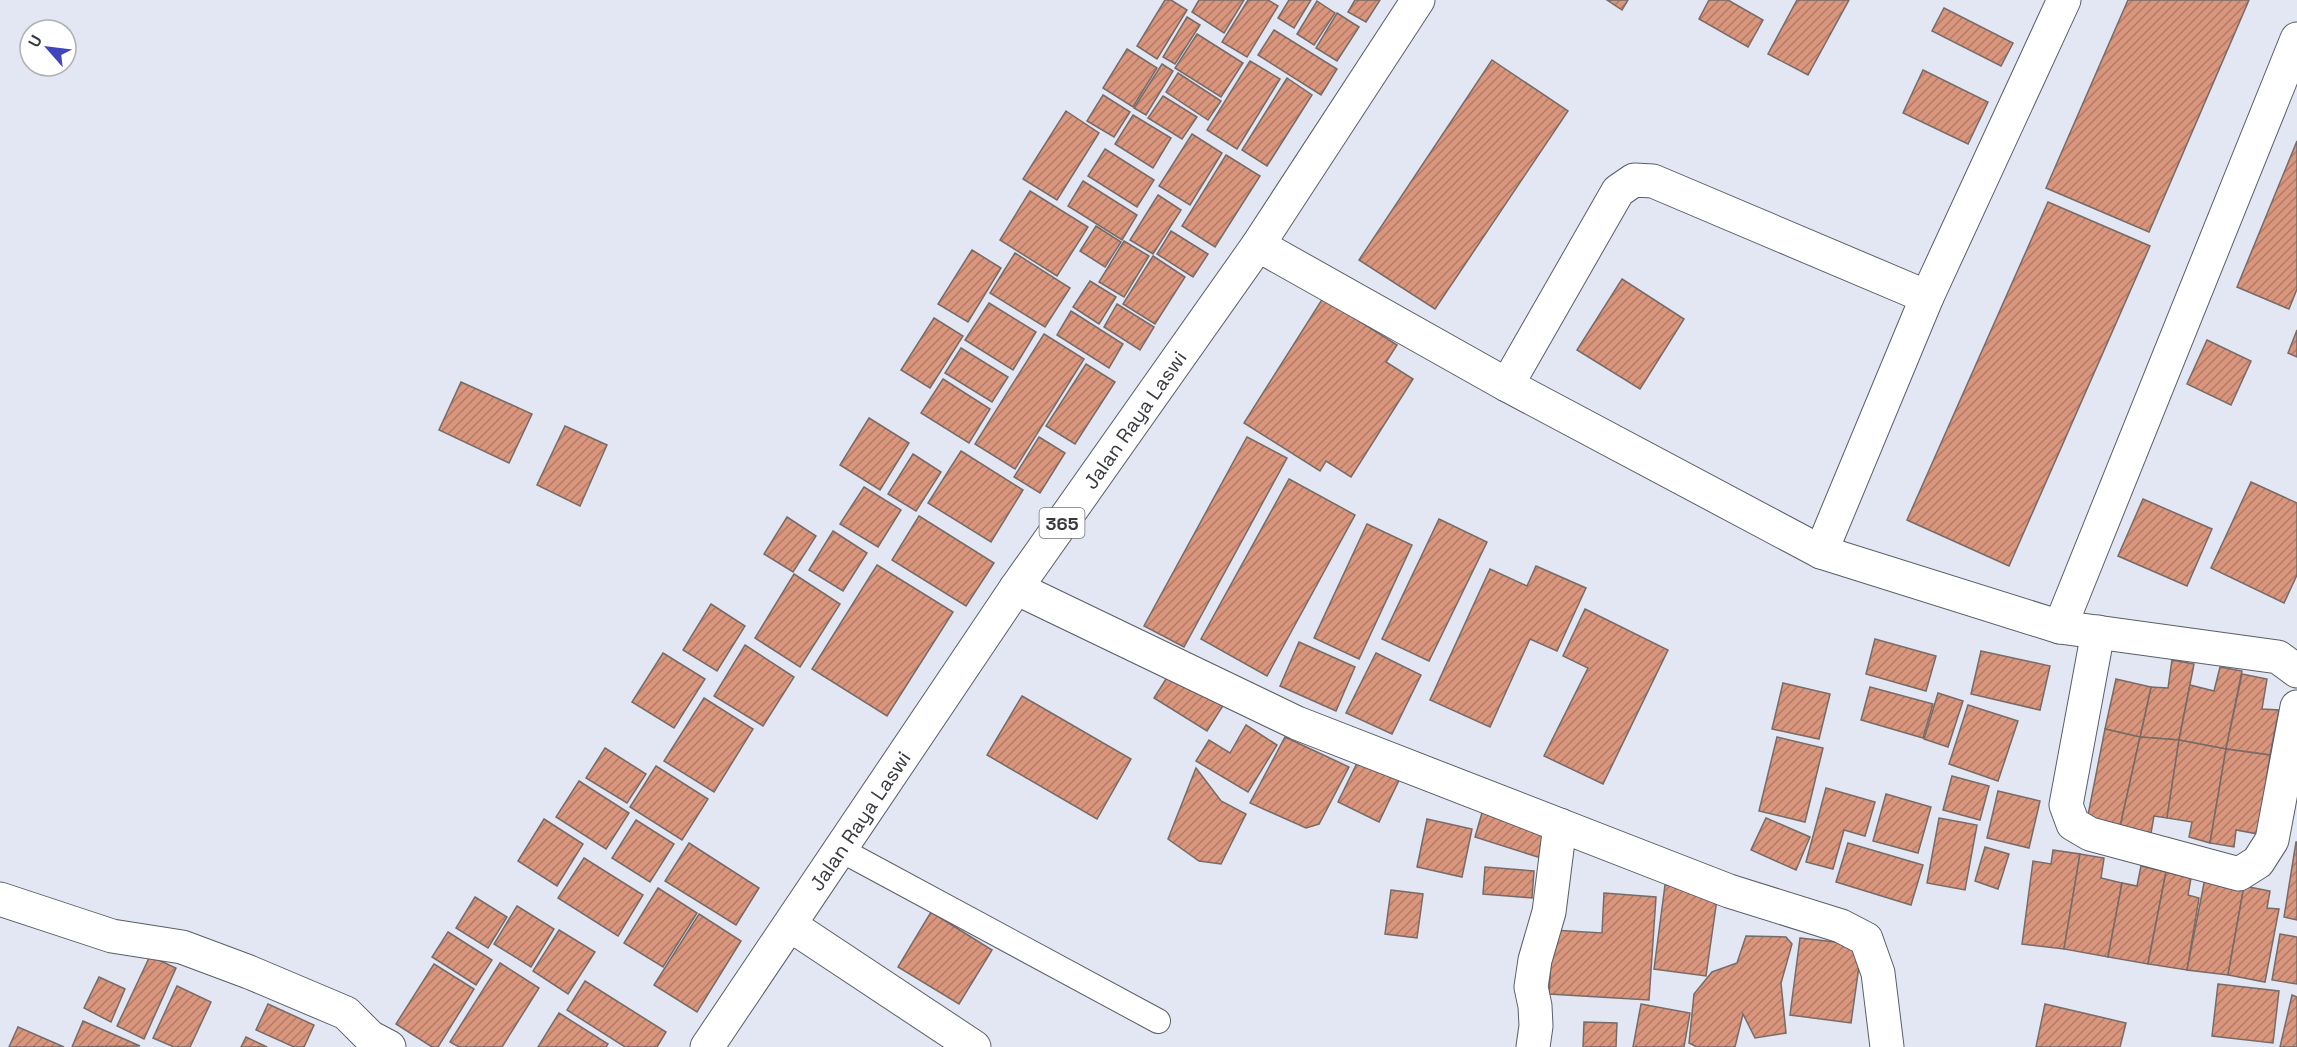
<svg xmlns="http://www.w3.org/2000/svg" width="2297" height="1047" font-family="'Space Grotesk',sans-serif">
<defs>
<pattern id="building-hatch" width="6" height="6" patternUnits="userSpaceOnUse" patternTransform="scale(1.5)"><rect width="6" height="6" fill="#da957d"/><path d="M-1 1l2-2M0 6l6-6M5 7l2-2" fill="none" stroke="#b27b68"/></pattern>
</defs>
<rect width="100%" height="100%" fill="#e2e7f3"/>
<!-- building -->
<g fill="url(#building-hatch)" stroke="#776b67" stroke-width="1.5">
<path d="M1165 0H1171L1187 10 1157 59 1137 46Z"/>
<path d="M1199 0H1244L1224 33 1192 12Z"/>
<path d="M1248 0H1268L1278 6 1247 57 1222 42Z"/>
<path d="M1289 0H1311L1294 28 1278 18Z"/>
<path d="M1355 0H1380L1366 22 1348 12Z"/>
<path d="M1607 0H1628L1622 10Z"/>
<path d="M1709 0H1728L1763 20 1748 47 1699 19Z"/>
<path d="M1797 0H1849L1808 75 1768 54Z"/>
<path d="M2128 0H2249L2149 232 2046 188Z"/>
<path d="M1317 1 1335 13 1314 45 1297 34Z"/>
<path d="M1944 8 2013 43 2001 66 1932 31Z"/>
<path d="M1337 13 1359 27 1337 61 1316 48Z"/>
<path d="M1187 17 1200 25 1175 64 1163 57Z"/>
<path d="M1274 30 1337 69 1321 95 1258 55Z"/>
<path d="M1197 34 1243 63 1221 97 1175 68Z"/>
<path d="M1127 49 1157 68 1133 107 1103 88Z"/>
<path d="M1492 60 1568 111 1435 309 1359 260Z"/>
<path d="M1250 61 1280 79 1237 149 1207 130Z"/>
<path d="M1162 64 1173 71 1146 115 1134 108Z"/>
<path d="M1923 70 1988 102 1968 144 1903 113Z"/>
<path d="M1178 73 1221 101 1208 120 1166 92Z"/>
<path d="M1287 78 1312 95 1267 166 1242 150Z"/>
<path d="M1103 95 1130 112 1114 137 1087 121Z"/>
<path d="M1163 96 1197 117 1182 139 1148 118Z"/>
<path d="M1066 111 1099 133 1057 200 1023 179Z"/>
<path d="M1133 115 1171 138 1153 168 1115 144Z"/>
<path d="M1192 134 1222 153 1190 205 1159 186Z"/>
<path d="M2297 141V289L2289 309 2237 287Z"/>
<path d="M1105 149 1154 180 1137 207 1088 176Z"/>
<path d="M1226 155 1260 176 1215 247 1182 226Z"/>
<path d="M1083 181 1137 215 1122 240 1068 206Z"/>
<path d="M1030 191 1088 227 1057 276 1000 240Z"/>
<path d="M1158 195 1181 210 1153 254 1130 240Z"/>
<path d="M2048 202 2150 246 2009 566 1907 520Z"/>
<path d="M1096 226 1121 242 1105 267 1080 251Z"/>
<path d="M1171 231 1208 254 1193 277 1157 254Z"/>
<path d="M1124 241 1149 256 1124 297 1099 282Z"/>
<path d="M972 250 1001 268 968 322 938 304Z"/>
<path d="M1015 253 1070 288 1045 327 990 293Z"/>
<path d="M1153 256 1185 277 1155 324 1123 304Z"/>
<path d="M1622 279 1684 319 1640 389 1577 350Z"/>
<path d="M1090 281 1116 297 1099 324 1073 307Z"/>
<path d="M1323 298 1397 345 1386 362 1413 379 1351 477 1326 461 1320 471 1244 423Z"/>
<path d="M989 303 1036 332 1013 370 965 340Z"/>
<path d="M1117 304 1154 327 1140 350 1104 327Z"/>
<path d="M1071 311 1123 344 1109 368 1057 335Z"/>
<path d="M934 318 963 336 930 388 901 370Z"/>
<path d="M2297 330V357L2288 353Z"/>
<path d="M1044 334 1084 359 1015 469 975 444Z"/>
<path d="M2207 340 2251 361 2231 405 2187 384Z"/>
<path d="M961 348 1008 377 992 402 945 373Z"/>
<path d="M1086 364 1115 382 1075 444 1046 426Z"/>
<path d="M943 379 990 409 969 443 921 413Z"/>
<path d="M461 382 532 414 509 463 439 430Z"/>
<path d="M869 418 909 443 880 490 840 465Z"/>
<path d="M565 426 607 445 580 506 537 485Z"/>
<path d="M1039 437 1065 453 1040 493 1014 477Z"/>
<path d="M1247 437 1287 458 1184 647 1144 626Z"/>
<path d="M961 451 1023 490 991 542 928 503Z"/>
<path d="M913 454 941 472 916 511 888 494Z"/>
<path d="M1289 479 1355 515 1267 676 1201 639Z"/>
<path d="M2251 482 2297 503V575L2284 603 2211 568Z"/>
<path d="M864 487 901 510 878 547 840 524Z"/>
<path d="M2143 499 2212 529 2187 586 2118 556Z"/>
<path d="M919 516 994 563 966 606 892 560Z"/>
<path d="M787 517 816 536 793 572 764 554Z"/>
<path d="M1439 519 1487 542 1429 661 1382 639Z"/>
<path d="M1367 524 1412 545 1359 659 1314 638Z"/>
<path d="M833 531 867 553 843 591 809 570Z"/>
<path d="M877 565 953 612 887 716 812 669Z"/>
<path d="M1536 566 1586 588 1557 651 1530 639 1490 727 1430 700 1490 569 1527 586Z"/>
<path d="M794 574 840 604 800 667 755 638Z"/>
<path d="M711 604 745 626 717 671 683 650Z"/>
<path d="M1585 609 1668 650 1603 784 1544 756 1588 668 1563 656Z"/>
<path d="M1875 639 1936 656 1926 691 1866 674Z"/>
<path d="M1299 642 1355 667 1336 711 1280 686Z"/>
<path d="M745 645 794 677 763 726 714 696Z"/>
<path d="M1981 651 2050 666 2040 710 1971 694Z"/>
<path d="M663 653 705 679 674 728 632 702Z"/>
<path d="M1376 653 1421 675 1392 734 1346 713Z"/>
<path d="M2172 660 2194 664 2179 740 2140 737 2151 687 2168 688Z"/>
<path d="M2220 667 2242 671 2226 749 2179 740 2190 685 2214 691Z"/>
<path d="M1171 671 1224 704 1207 731 1154 698Z"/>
<path d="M2242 674 2267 679 2262 709 2279 710 2270 755 2226 749Z"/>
<path d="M2116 679 2151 687 2140 737 2105 729Z"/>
<path d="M1783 683 1830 694 1819 739 1772 729Z"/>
<path d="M1870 687 1933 704 1923 738 1861 720Z"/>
<path d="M1938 693 1963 701 1948 747 1924 739Z"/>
<path d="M1022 696 1131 759 1097 819 987 755Z"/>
<path d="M704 698 753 729 714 792 664 761Z"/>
<path d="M1968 705 2018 721 1998 781 1949 764Z"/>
<path d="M1246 725 1277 745 1248 792 1196 761 1209 740 1230 753Z"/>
<path d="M2105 729 2140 737 2120 827 2087 820Z"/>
<path d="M1285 737 1349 767 1319 824 1306 828 1250 803Z"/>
<path d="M1777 737 1823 748 1805 822 1759 811Z"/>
<path d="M2140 737 2179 740 2167 818 2154 816 2151 833 2120 827Z"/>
<path d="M2179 740 2226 749 2210 843 2189 837 2192 822 2167 818Z"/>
<path d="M605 748 646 774 627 803 586 778Z"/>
<path d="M2226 749 2270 755 2258 834 2236 830 2234 847 2210 843Z"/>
<path d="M1360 757 1401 776 1379 822 1338 802Z"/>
<path d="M656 766 708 799 682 840 630 807Z"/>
<path d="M1196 768 1221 801 1246 814 1221 864 1199 861 1168 839Z"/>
<path d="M1952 776 1989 786 1980 820 1943 810Z"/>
<path d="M579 781 629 813 606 849 556 817Z"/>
<path d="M1826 788 1875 802 1865 836 1844 830 1833 869 1806 862Z"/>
<path d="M1998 791 2040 801 2029 848 1987 838Z"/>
<path d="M1886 794 1931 807 1918 853 1873 841Z"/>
<path d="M1484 806 1551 827 1541 858 1475 837Z"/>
<path d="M1766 818 1810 837 1796 870 1751 850Z"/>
<path d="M1939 818 1977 825 1965 890 1927 883Z"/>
<path d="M544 819 583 844 557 886 518 861Z"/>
<path d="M1427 819 1472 829 1462 877 1417 867Z"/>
<path d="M636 820 674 844 650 882 612 858Z"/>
<path d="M2296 842H2297V920L2284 917Z"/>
<path d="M689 843 759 888 736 925 665 881Z"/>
<path d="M1848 843 1923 865 1911 905 1836 882Z"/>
<path d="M1985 847 2009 854 1998 889 1975 881Z"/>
<path d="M2053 850 2080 854 2064 949 2022 944 2033 861 2051 864Z"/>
<path d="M2080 854 2104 858 2101 878 2122 883 2108 957 2064 949Z"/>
<path d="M584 858 643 895 618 936 558 898Z"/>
<path d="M2141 866 2166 872 2148 964 2108 957 2122 883 2137 886Z"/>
<path d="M1485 867 1534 871 1532 898 1483 894Z"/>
<path d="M2166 872 2191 878 2188 895 2199 898 2187 970 2148 964Z"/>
<path d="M2205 878 2244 886 2228 975 2187 970Z"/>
<path d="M1665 885 1718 892 1706 976 1654 969Z"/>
<path d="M2244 886 2270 891 2267 908 2279 909 2265 982 2228 975Z"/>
<path d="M658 888 697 913 663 967 624 943Z"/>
<path d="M1391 890 1423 894 1417 938 1385 934Z"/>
<path d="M1604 893 1656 897 1649 1000 1549 994 1553 930 1602 933Z"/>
<path d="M475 897 507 917 488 948 456 928Z"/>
<path d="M517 906 554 929 531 967 494 944Z"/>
<path d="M931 912 992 950 959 1004 898 967Z"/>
<path d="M699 914 741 941 697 1012 654 985Z"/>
<path d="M559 930 595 952 568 994 533 971Z"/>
<path d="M448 932 492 960 476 985 432 957Z"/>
<path d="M2280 934 2297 937V984L2272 980Z"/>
<path d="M1746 936 1786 937 1792 944 1781 983 1786 1033 1755 1038 1743 1014 1735 1047H1697L1689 1043 1694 994 1712 972 1737 963Z"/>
<path d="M1800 938 1862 945 1851 1023 1790 1015Z"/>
<path d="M150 956 176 968 144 1039 117 1026Z"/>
<path d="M500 963 539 988 502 1047H459L450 1042Z"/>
<path d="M434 964 474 989 438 1047H432L396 1024Z"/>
<path d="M99 977 125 989 111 1022 84 1008Z"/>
<path d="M585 981 666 1032 657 1047H625L567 1010Z"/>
<path d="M2218 984 2279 991 2273 1043 2212 1036Z"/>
<path d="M177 986 211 1002 190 1047H174L153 1038Z"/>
<path d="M2292 995 2297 997V1047H2280Z"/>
<path d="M268 1004 314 1025 304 1047H294L256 1030Z"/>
<path d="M1641 1004 1690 1013 1684 1047H1633Z"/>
<path d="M2045 1004 2126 1023 2120 1047H2036Z"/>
<path d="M559 1013 608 1044 606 1047H538Z"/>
<path d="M83 1021 140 1046 72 1047Z"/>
<path d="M1584 1022 1617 1023 1616 1047H1583Z"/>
<path d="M18 1027 64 1047H9Z"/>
<path d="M246 1037 267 1047H241Z"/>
</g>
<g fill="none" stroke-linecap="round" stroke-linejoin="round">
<!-- service casing -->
<g stroke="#595e68" stroke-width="26">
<path id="service" d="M841 850 1158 1021"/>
</g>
<!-- minor casing -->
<g stroke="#595e68" stroke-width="35">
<g id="minor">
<path d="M1258 245 1507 385 1821 552 2060 627 2278 657 2297 671"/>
<path d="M1507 385 1618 191 1634 180 1653 181 1927 297"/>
<path d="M1821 552 1927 297 2064 0"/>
<path d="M1016 588 1297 723 1729 891 1841 926 1866 939 1878 973 1887 1047"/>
<path d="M2060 627 2297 39"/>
<path d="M2098 632 2066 805 2073 824 2090 834 2239 874 2258 862 2272 840 2297 707"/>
<path d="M0 899 112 936 182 947 249 972 346 1013 370 1037 389 1047"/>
<path d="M790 925 974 1047"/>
<path d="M1533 1047 1536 1026 1535 1006 1531 987 1535 960 1549 912 1560 825"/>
</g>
</g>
<!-- primary casing -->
<g stroke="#595e68" stroke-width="35">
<path id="primary" d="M707 1047 1016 588 1258 245 1418 0"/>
</g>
<!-- service -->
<use href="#service" stroke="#fff" stroke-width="24"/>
<!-- minor -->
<use href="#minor" stroke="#fff" stroke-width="33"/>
<!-- primary -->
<use href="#primary" stroke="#fff" stroke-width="33"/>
</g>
<g text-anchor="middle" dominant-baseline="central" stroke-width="4.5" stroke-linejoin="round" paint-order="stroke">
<!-- shield labels -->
<rect fill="#fff" stroke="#747579" stroke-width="1.5" x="1039.5" y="508" width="45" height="30" rx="4.5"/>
<g font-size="18" font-weight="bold" fill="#383a3f">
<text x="1062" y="523">365</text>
</g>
<!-- street labels -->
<g font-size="20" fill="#383a3f" stroke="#fff">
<text transform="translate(1135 420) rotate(-55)">Jalan Raya Laswi</text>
<text transform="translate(860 821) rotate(-56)">Jalan Raya Laswi</text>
</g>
</g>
<!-- north arrow -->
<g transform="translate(48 48) rotate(298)"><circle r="28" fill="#ffffff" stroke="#afb0b2" stroke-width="1.5"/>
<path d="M0-4.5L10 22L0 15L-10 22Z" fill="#3f46bb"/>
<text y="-9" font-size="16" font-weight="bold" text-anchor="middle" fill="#383a3f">U</text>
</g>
</svg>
